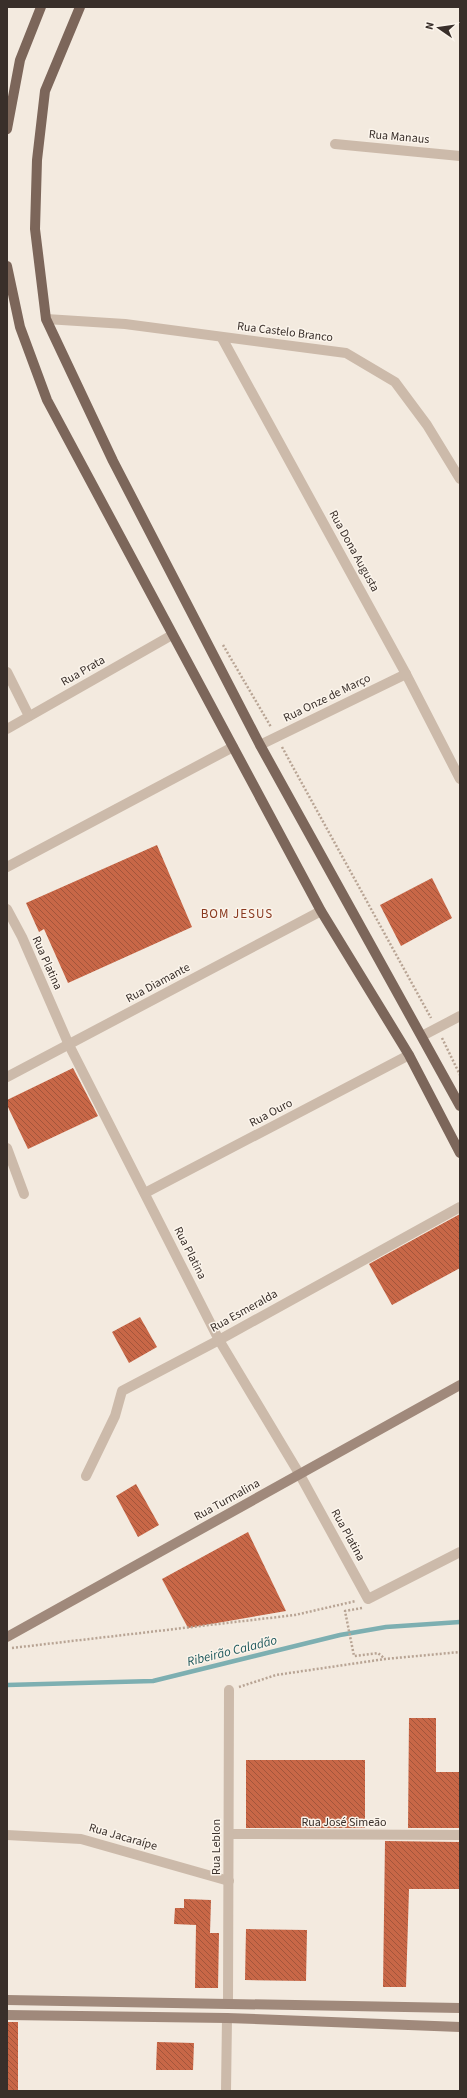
<svg xmlns="http://www.w3.org/2000/svg" width="467" height="2098" font-family="'Source Sans 3',sans-serif">
<defs>
<pattern id="building-back-hatch" width="6" height="6" patternUnits="userSpaceOnUse"><rect width="6" height="6" fill="#c86747"/><path d="M-1 5l2 2M0 0l6 6M5-1l2 2" fill="none" stroke="#a3553b"/></pattern>
</defs>
<rect width="100%" height="100%" fill="#f3eadf"/>
<g fill="none" stroke-linecap="round" stroke-linejoin="round">
<!-- stream -->
<path stroke="#7dafb1" stroke-width="4.5" d="M7 1685 153 1681 340 1635 386 1627 460 1622"/>
</g>
<!-- building -->
<g fill="url(#building-back-hatch)">
<path d="M157 845 192 927 68 983 44 929 39 932 26 903Z"/>
<path d="M432 878 452 918 401 946 380 905Z"/>
<path d="M73 1068 98 1116 28 1149 7 1105V1100Z"/>
<path d="M460 1214V1268L392 1305 369 1264Z"/>
<path d="M140 1317 157 1347 129 1363 112 1332Z"/>
<path d="M136 1484 159 1525 138 1537 116 1496Z"/>
<path d="M248 1532 286 1611 188 1628 162 1579Z"/>
<path d="M409 1718H436V1772H460V1828H408Z"/>
<rect x="246" y="1760" width="119" height="68"/>
<path d="M385 1841 460 1842V1889H409L406 1987H383Z"/>
<path d="M184 1899 211 1900 210 1933H219L218 1988H195L196 1925 174 1924 175 1908H184Z"/>
<path d="M246 1929 307 1930 306 1981 245 1980Z"/>
<rect x="7" y="2022" width="11" height="69"/>
<path d="M157 2042 194 2043 193 2070H156Z"/>
</g>
<g fill="none" stroke-linecap="round" stroke-linejoin="round">
<!-- path -->
<g stroke="#b8a494" stroke-width="2.5" stroke-dasharray="2 2" stroke-linecap="butt">
<path d="M223 645 271 727"/>
<path d="M282 747 431 1018"/>
<path d="M442 1038 460 1075"/>
<path d="M362 1608 345 1611 354 1656 378 1653 385 1659"/>
<path d="M12 1648 295 1615 356 1601"/>
<path d="M239 1687 276 1675 385 1659 460 1652"/>
</g>
<!-- street -->
<g stroke="#ccbaaa" stroke-width="10">
<path d="M335 144 460 156"/>
<path d="M46 319 125 324 346 353 395 382 427 425 460 479"/>
<path d="M222 338 406 674 460 779"/>
<path d="M7 672 29 716"/>
<path d="M7 729 172 635"/>
<path d="M260 745 406 674"/>
<path d="M7 867 233 747"/>
<path d="M7 909 22 937 69 1045 219 1340 300 1475 368 1599 460 1552"/>
<path d="M422 1036 460 1016"/>
<path d="M7 1077 321 911"/>
<path d="M7 1148 24 1194"/>
<path d="M145 1193 409 1055"/>
<path d="M86 1476 115 1416 122 1391 219 1340 460 1207"/>
<path d="M229 1834 460 1835"/>
<path d="M7 1835 81 1839 229 1881"/>
<path d="M228 2003 229 1690"/>
<path d="M226 2091 227 2018"/>
</g>
<!-- secondary -->
<g stroke="#a0897b" stroke-width="10">
<path d="M7 1637 460 1385"/>
<path d="M7 2000 460 2008"/>
<path d="M7 2015 227 2018 460 2027"/>
</g>
<!-- primary -->
<g stroke="#7c665a" stroke-width="10">
<path d="M80 7 45 91 37 160 35 229 46 319 113 461 260 745 460 1106"/>
<path d="M7 129 20 60 41 7"/>
<path d="M7 266 20 327 47 400 321 911 409 1055 460 1153"/>
</g>
</g>
<g text-anchor="middle" dominant-baseline="central" stroke-width="3" stroke-linejoin="round" paint-order="stroke">
<!-- street labels -->
<g font-size="12" fill="#392f2a" stroke="#fbf4eb">
<text transform="translate(399 137) rotate(5)">Rua Manaus</text>
<text transform="translate(285 332) rotate(7)">Rua Castelo Branco</text>
<text transform="translate(354 551) rotate(61)">Rua Dona Augusta</text>
<text transform="translate(83 671) rotate(-30)">Rua Prata</text>
<text transform="translate(327 698) rotate(-26)">Rua Onze de Março</text>
<text transform="translate(47 963) rotate(66)">Rua Platina</text>
<text transform="translate(158 983) rotate(-28)">Rua Diamante</text>
<text transform="translate(271 1113) rotate(-28)">Rua Ouro</text>
<text transform="translate(190 1253) rotate(63)">Rua Platina</text>
<text transform="translate(244 1311) rotate(-29)">Rua Esmeralda</text>
<text transform="translate(227 1500) rotate(-29)">Rua Turmalina</text>
<text transform="translate(348 1535) rotate(61)">Rua Platina</text>
<text x="344" y="1822">Rua José Simeão</text>
<text transform="translate(123 1837) rotate(16)">Rua Jacaraípe</text>
<text transform="translate(216 1847) rotate(-90)">Rua Leblon</text>
</g>
<!-- neighbourhood labels -->
<g font-size="13" letter-spacing="1" fill="#8a3a20" stroke="#fbf4eb">
<text x="237" y="914">BOM JESUS</text>
</g>
<!-- water labels -->
<g font-size="13" font-style="italic" fill="#1e585c" stroke="#fbf4eb">
<text transform="translate(232 1651) rotate(-14)">Ribeirão Caladão</text>
</g>
</g>
<!-- border -->
<rect width="467" height="2098" fill="none" stroke="#392f2a" stroke-width="16"/>
<!-- north arrow -->
<g transform="translate(439 28) rotate(283)" stroke="#fbf4eb" stroke-width="3" paint-order="stroke">
<path d="M0-3L7 15L0 10L-7 15Z" fill="#392f2a"/>
<text y="-6" font-size="11" font-weight="bold" text-anchor="middle" fill="#392f2a">N</text>
</g>
</svg>
